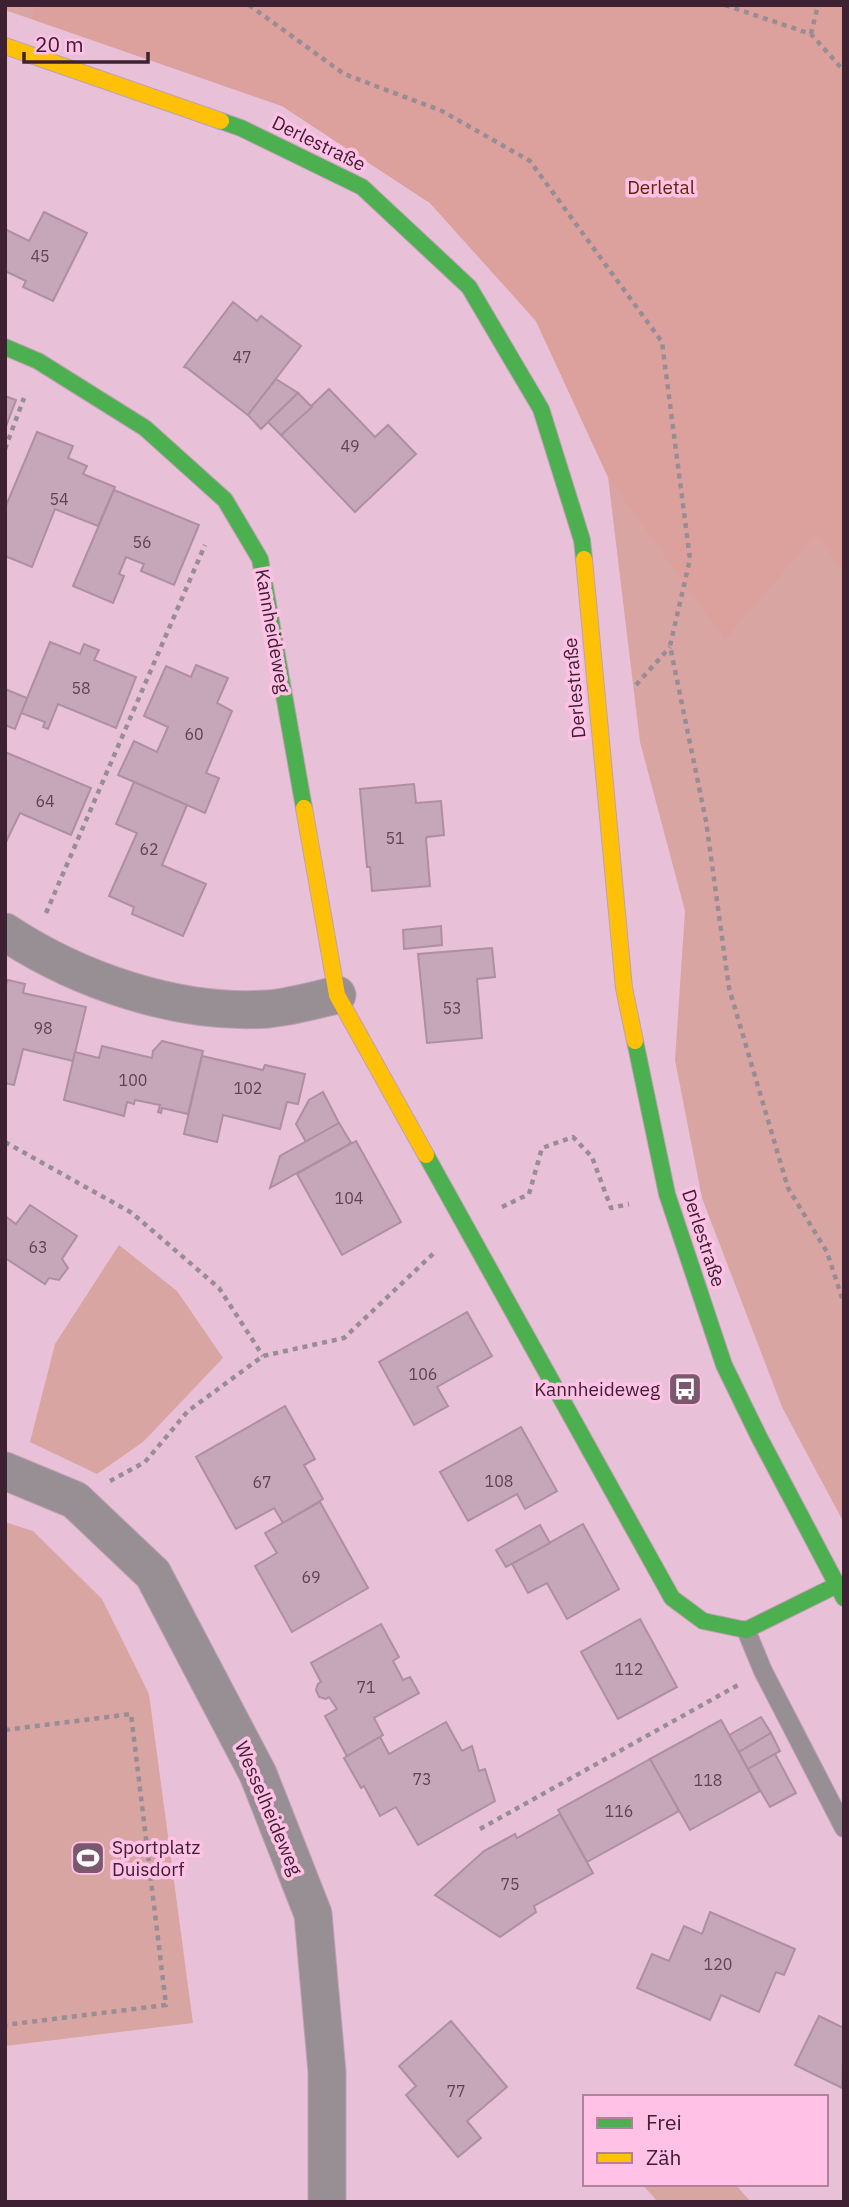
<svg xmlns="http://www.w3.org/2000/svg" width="849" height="2207" font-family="'IBM Plex Sans',sans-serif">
<rect width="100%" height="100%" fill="#e8c0d8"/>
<!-- green -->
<g fill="#d8a5a3">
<path d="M5 5H844V1523L782 1407 702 1198 675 1060 685 911 640 742 608 477 536 321 430 203 282 106 5 10Z"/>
<path d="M119 1245 177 1291 223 1358 143 1442 97 1474 30 1442 55 1344Z"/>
<path d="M5 1522 33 1531 102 1599 149 1694 193 2023 5 2046Z"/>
<path d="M642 2184H735L751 2202H658Z"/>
</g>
<!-- forest -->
<path fill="#dca19c" d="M34 5H844V577L817 533 725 640 608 477 536 321 430 203 282 106 32 19Z"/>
<!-- building -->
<g fill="#c6a6b9" stroke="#ae8fa2" stroke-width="2">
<path d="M44 212 87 233 53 301 23 287 26 281 5 271V229L29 241Z"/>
<path d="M233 302 257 321 261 316 301 346 248 415 187 368 184 367Z"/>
<path d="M276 379 298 393 261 429 248 415Z"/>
<path d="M329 389 375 437 388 425 416 454 355 512 281 435Z"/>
<path d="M298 393 312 407 281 435 268 422Z"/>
<path d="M5 396 16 400 5 429Z"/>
<path d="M37 432 73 446 68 458 87 466 83 474 115 487 98 526 55 509 32 567 5 556V508Z"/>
<path d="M114 490 199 525 174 585 141 571 144 564 126 557 119 574 124 576 113 603 73 586Z"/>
<path d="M50 642 80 654 84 644 99 650 94 660 136 677 116 728 58 704 48 729 43 727 45 722 21 713Z"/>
<path d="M196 665 228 678 217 703 232 711 206 773 219 778 205 813 118 775 134 741 157 752 168 727 144 716 166 666 191 677Z"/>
<path d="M5 689 27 698 15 729 5 725Z"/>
<path d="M5 752 91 788 71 835 20 813 5 844Z"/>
<path d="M134 782 187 805 162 865 206 884 183 936 132 914 134 907 109 896 137 833 116 824Z"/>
<path d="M414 784 416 803 441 801 444 835 427 837 426 839 430 886 372 891 370 867H367L360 789Z"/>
<path d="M441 926 442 945 404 949 403 930Z"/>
<path d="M492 948 495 977 477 979 482 1038 427 1043 418 954Z"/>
<path d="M8 980 25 984 23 993 86 1007 73 1061 23 1049 14 1085 5 1083V988Z"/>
<path d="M162 1041 203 1051 188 1114 162 1108 161 1113 158 1112 160 1105 135 1100 134 1104 127 1102 124 1116 64 1100 75 1052 99 1058 102 1046 152 1058 153 1051Z"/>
<path d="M202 1056 263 1070 265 1065 305 1074 298 1104 287 1102 280 1129 223 1115 217 1142 184 1134Z"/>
<path d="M323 1092 339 1123 306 1142 296 1124 309 1100Z"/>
<path d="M339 1123 351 1143 270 1188 280 1156Z"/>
<path d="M356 1141 401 1222 342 1255 297 1174Z"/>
<path d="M30 1205 77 1236 62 1259 68 1268 59 1280 49 1278 45 1284 5 1258V1216L16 1224Z"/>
<path d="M467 1312 492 1356 437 1387 448 1406 414 1425 379 1362Z"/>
<path d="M285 1406 315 1459 304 1465 323 1499 283 1523 274 1508 236 1529 196 1457Z"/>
<path d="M521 1427 557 1491 525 1509 517 1494 468 1521 440 1472Z"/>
<path d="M320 1502 368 1588 292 1632 255 1566 277 1553 265 1533Z"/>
<path d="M583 1524 619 1589 567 1619 547 1583 528 1593 512 1564Z"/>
<path d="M540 1525 550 1543 506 1567 496 1550Z"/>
<path d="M640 1619 677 1687 618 1719 581 1652Z"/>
<path d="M381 1624 399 1657 393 1661 403 1680 410 1677 419 1693 374 1718 383 1735 347 1756 325 1716 337 1709 329 1697 326 1699 319 1697 316 1690 318 1684 321 1682 311 1663Z"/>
<path d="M761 1717 771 1733 739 1752 729 1735Z"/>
<path d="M721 1720 760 1791 690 1830 650 1759Z"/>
<path d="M446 1722 462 1751 472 1746 479 1771 485 1769 495 1801 418 1845 396 1807 380 1816 364 1786 361 1788 344 1758 380 1737 389 1754Z"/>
<path d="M771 1733 780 1751 748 1769 739 1752Z"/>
<path d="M775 1754 796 1793 770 1807 748 1769Z"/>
<path d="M650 1759 679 1811 587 1862 558 1810Z"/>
<path d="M560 1814 593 1873 534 1906 536 1912 500 1937 435 1895 484 1851 515 1834 517 1838Z"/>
<path d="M710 1912 795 1949 784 1975 776 1972 759 2012 721 1995 710 2020 637 1988 652 1954 669 1961 684 1926 702 1934Z"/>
<path d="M819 2016 844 2028 842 2088 795 2065Z"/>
<path d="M451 2021 507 2087 467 2121 481 2138 458 2157 406 2095 416 2086 399 2066Z"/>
</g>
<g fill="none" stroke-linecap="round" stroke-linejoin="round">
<!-- lane casing -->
<g stroke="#bfa0b3" stroke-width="20">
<path id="lane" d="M746 1630 763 1671 844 1828"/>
</g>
<!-- street casing -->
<g stroke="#bfa0b3" stroke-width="39">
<g id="street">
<path d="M5 932C79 981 179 1015 268 1009 291 1007 315 1000 337 995"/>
<path d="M5 1471 75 1500 153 1574 258 1774 313 1914 327 2072V2202"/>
</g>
</g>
<!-- fast casing -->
<g stroke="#bfa0b3" stroke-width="18">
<g id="fast">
<path d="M221 121 241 128 362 187 469 287 541 409 582 540 584 559"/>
<path d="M5 347 38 361 145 428 225 500 260 559 304 808"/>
<path d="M635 1041 667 1194 724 1365 759 1437 844 1598"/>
<path d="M426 1155 672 1598 703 1621 746 1630 837 1585"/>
</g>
</g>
<!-- slow casing -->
<g stroke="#bfa0b3" stroke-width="18">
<g id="slow">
<path d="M5 46 221 121"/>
<path d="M584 559 624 988 635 1041"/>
<path d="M304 808 337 995 426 1155"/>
</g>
</g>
<!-- path -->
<g stroke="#988d95" stroke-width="4.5" stroke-dasharray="5 5" stroke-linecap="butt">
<path d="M249 5 344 74 442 111 530 161 662 342 690 559 670 646 706 821 729 988 788 1188 827 1252 844 1304"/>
<path d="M725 5 811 34 844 71"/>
<path d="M811 34 818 5"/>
<path d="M5 449 24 398"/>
<path d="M636 685 670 647"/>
<path d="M46 913 205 545"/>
<path d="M5 1142 132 1213 219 1288 263 1356"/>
<path d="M502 1207 529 1194 542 1148 573 1137 592 1157 611 1208 629 1204"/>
<path d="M110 1481 145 1462 188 1411 263 1356 344 1338 435 1252"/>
<path d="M5 1730 131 1714 166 2005 5 2025"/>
<path d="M480 1829 738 1685"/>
</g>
<!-- lane -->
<use href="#lane" stroke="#988f95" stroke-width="18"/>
<!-- street -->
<use href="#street" stroke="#988f95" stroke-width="37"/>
<!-- fast -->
<use href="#fast" stroke="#4caf50" stroke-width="16"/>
<!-- slow -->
<use href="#slow" stroke="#ffc107" stroke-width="16"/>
</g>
<!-- icons -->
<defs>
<g id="bus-square" transform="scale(1.75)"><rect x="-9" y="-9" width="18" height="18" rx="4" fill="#7a586d" stroke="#ffc1e6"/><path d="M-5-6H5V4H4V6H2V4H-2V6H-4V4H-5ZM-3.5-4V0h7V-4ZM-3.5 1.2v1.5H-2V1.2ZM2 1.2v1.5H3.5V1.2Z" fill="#fff"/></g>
<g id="stadium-square" transform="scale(1.75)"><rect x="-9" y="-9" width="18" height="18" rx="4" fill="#7a586d" stroke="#ffc1e6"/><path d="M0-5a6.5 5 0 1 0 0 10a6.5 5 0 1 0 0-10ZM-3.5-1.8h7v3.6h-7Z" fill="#fff"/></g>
</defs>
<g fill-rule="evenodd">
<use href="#bus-square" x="685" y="1389"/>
<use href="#stadium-square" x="88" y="1858"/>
</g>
<g text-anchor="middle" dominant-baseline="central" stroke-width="7" stroke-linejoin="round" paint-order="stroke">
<!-- number labels -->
<g font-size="16" fill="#604254">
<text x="40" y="256">45</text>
<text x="242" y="357">47</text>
<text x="350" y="446">49</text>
<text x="59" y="499">54</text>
<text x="142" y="542">56</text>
<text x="81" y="688">58</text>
<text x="194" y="734">60</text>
<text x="45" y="801">64</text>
<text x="395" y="838">51</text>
<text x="149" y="849">62</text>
<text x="452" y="1008">53</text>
<text x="43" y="1028">98</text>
<text x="133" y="1080">100</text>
<text x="248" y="1088">102</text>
<text x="349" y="1198">104</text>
<text x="38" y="1247">63</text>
<text x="423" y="1374">106</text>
<text x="499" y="1481">108</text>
<text x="262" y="1482">67</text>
<text x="311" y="1577">69</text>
<text x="629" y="1669">112</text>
<text x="366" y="1687">71</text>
<text x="422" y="1779">73</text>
<text x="708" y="1780">118</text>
<text x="619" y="1811">116</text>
<text x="510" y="1884">75</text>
<text x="718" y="1964">120</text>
<text x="456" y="2091">77</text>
</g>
<!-- street labels -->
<g font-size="19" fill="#3e2033" stroke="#ffc1e6">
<text transform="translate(319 143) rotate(26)">Derlestraße</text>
<text transform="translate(273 631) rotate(80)">Kannheideweg</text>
<text transform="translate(574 688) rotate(-95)">Derlestraße</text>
<text transform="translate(704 1238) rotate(72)">Derlestraße</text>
<text transform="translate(269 1808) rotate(67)">Wesselheideweg</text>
</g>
<!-- park labels -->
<g font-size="19" fill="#672402" stroke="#ffc1e6">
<text x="661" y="187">Derletal</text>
</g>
<!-- poi labels -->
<g font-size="19" fill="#3e2033" stroke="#ffc1e6" text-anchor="end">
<text x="660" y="1389">Kannheideweg</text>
<text x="112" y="1847" text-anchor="start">Sportplatz<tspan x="112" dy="22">Duisdorf</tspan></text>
</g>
</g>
<!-- border -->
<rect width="849" height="2207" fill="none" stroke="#3e2033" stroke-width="14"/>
<!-- legend -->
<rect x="583" y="2095" width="245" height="91" fill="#ffc1e6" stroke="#b2819e" stroke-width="2"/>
<rect x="597" y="2118" width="35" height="10" fill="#4caf50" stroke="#b2819e" stroke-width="2"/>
<text x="646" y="2130" font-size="21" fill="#3e2033">Frei</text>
<rect x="597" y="2153" width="35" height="10" fill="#ffc107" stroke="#b2819e" stroke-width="2"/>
<text x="646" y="2165" font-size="21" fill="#3e2033">Zäh</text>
<!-- scale -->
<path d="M24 52v10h124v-10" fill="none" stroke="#3e2033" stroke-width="3.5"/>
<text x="35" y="52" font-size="21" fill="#3e2033" stroke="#ffc1e6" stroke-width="5" paint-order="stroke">20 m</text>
</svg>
